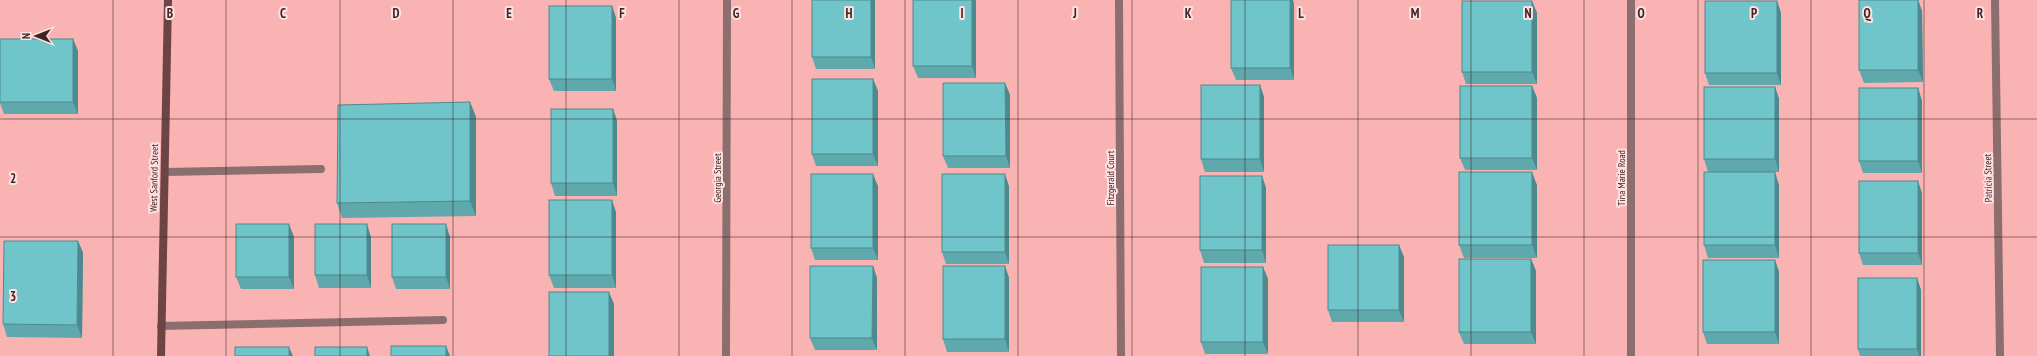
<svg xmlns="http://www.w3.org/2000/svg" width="2037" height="356" font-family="'PT Sans Narrow',sans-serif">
<rect width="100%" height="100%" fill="#fab3b3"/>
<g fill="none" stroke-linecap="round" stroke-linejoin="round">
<!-- lane -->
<g stroke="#8c6e6e" stroke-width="8">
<path d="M165 172 321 169"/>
<path d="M161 326 443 320"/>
</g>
<!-- street -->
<g stroke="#8c6e6e" stroke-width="8">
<path d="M1119 0 1121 356"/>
<path d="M1631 0V356"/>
<path d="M1995 0 2000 356"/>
<path d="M726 356 727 0"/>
</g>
<!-- secondary -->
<path stroke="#6d4444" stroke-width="8" d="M161 356 168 0"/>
</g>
<!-- wall -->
<g fill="#5fa9ad">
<path d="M875 0V69H816L812 57Z"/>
<path d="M976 0V78H918L913 66Z"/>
<path d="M1859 0H1918L1922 11 1923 82 1864 83 1859 70Z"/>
<path d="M1532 1 1537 13V84H1466L1462 72Z"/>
<path d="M1777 1 1781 13V85H1709L1705 73Z"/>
<path d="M1294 4V80H1236L1231 68Z"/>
<path d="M612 6 616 18V91H554L549 79Z"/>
<path d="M0 39H73L78 51V114H4L0 103Z"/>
<path d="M873 79 878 91V166H816L812 154Z"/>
<path d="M1005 83 1010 95V168H948L943 156Z"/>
<path d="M1260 85 1264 97V172H1205L1201 159Z"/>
<path d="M1532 86 1537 98V170H1465L1460 158Z"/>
<path d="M1775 87 1779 99V172H1708L1704 159Z"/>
<path d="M1918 88 1922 101V173H1863L1859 161Z"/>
<path d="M470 102 476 117V216L342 218 337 203Z"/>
<path d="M613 109 617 121V196H555L551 183Z"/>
<path d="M1262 176 1266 188V263H1204L1200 250Z"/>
<path d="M1537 185V258H1464L1459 245Z"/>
<path d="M1779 185V258H1708L1704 245Z"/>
<path d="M878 186V260H815L811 248Z"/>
<path d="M1009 186V264H946L942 252Z"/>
<path d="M1922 193V265H1863L1859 253Z"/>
<path d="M616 212V288H554L549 275Z"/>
<path d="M294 237V289H241L236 277Z"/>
<path d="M371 237V288H319L315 275Z"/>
<path d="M450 237V289H396L392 277Z"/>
<path d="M78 241 83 253 82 338 7 337 3 324Z"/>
<path d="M1404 257V322H1332L1328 310Z"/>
<path d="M1531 259 1536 271V344H1464L1459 332Z"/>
<path d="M1775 260 1779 272V344H1707L1703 332Z"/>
<path d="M873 266 877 278V350H815L810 338Z"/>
<path d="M1005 266 1009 278V352H947L943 339Z"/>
<path d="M1263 267 1268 279V354H1205L1201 342Z"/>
<path d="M1917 278 1921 290V356H1860L1858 349Z"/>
</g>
<!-- shaded-wall -->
<g fill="#4e8a8d">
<path d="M871 0H875V69L871 57Z"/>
<path d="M972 0H976V78L972 66Z"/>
<path d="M1290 0H1293L1294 4V80L1290 68Z"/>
<path d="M1918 0 1922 11 1923 82 1918 70Z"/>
<path d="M1532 1 1537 13V84L1532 72Z"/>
<path d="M1777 1 1781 13V85L1777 73Z"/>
<path d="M612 6 616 18V91L612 79Z"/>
<path d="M73 39 78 51V114L73 102Z"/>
<path d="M873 79 878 91V166L873 154Z"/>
<path d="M1005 83 1010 95V168L1006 156Z"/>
<path d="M1260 85 1264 97V172L1260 159Z"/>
<path d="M1532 86 1537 98V170L1532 158Z"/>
<path d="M1775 87 1779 99V172L1775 159Z"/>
<path d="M1918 88 1922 101V173L1918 161Z"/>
<path d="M470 102 476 117V216L470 201Z"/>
<path d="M613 109 617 121V196L613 183Z"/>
<path d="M1532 172 1537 185V258L1532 245Z"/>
<path d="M1775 172 1779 185V258L1775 245Z"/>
<path d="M873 174 878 186V260L873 248Z"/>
<path d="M1005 174 1009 186V264L1005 252Z"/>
<path d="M1262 176 1266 188V263L1262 250Z"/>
<path d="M1918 181 1922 193V265L1918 253Z"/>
<path d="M612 200 616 212V288L612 275Z"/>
<path d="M289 224 294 237V289L289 277Z"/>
<path d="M367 224 371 237V288L367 275Z"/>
<path d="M446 224 450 237V289L446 277Z"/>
<path d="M78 241 83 253 82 338 77 325Z"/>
<path d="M1399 245 1404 257V322L1399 310Z"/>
<path d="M1531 259 1536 271V344L1531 332Z"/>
<path d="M1775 260 1779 272V344L1775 332Z"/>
<path d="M873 266 877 278V350L872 338Z"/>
<path d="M1005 266 1009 278V352L1005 339Z"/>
<path d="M1263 267 1268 279V354L1263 342Z"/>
<path d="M1917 278 1921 290V356H1919L1917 349Z"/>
<path d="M609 292 614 304V356H609Z"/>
<path d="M446 346 450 356H446Z"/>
<path d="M289 347 293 356H289Z"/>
<path d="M367 347 370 356H367Z"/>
</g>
<!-- building -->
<g fill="#6fc5c9" stroke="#4e8a8d">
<rect x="812" y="0" width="59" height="57"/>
<rect x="913" y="0" width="59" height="66"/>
<rect x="1231" y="0" width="59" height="68"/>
<rect x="1859" y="0" width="59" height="70"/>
<rect x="1462" y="1" width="70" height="71"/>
<rect x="1705" y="1" width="72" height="72"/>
<rect x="549" y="6" width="63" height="73"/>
<rect x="0" y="39" width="73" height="63"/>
<rect x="812" y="79" width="61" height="75"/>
<path d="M943 83H1005L1006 156H943Z"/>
<rect x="1201" y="85" width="59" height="74"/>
<rect x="1460" y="86" width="72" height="72"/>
<rect x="1704" y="87" width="71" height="72"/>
<rect x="1859" y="88" width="59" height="73"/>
<path d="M470 102V201L337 203 338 105Z"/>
<rect x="551" y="109" width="62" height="74"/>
<rect x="1459" y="172" width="73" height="73"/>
<rect x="1704" y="172" width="71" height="73"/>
<rect x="811" y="174" width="62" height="74"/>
<rect x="942" y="174" width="63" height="78"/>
<rect x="1200" y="176" width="62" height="74"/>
<rect x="1859" y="181" width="59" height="72"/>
<rect x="549" y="200" width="63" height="75"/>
<rect x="236" y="224" width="53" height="53"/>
<rect x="315" y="224" width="52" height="51"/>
<rect x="392" y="224" width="54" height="53"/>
<path d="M4 241H78L77 325 3 324Z"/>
<rect x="1328" y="245" width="71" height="65"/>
<rect x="1459" y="259" width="72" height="73"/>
<rect x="1703" y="260" width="72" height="72"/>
<path d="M810 266H873L872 338H810Z"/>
<rect x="943" y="266" width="62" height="73"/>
<rect x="1201" y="267" width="62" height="75"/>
<rect x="1858" y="278" width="59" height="71"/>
<rect x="549" y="292" width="60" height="64"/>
<rect x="391" y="346" width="55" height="10"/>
<rect x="235" y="347" width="54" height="9"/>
<rect x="315" y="347" width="52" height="9"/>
</g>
<!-- grid -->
<path fill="none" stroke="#402425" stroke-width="1" stroke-opacity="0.55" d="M113 0V356M226 0V356M340 0V356M453 0V356M566 0V356M679 0V356M792 0V356M905 0V356M1018 0V356M1132 0V356M1245 0V356M1358 0V356M1471 0V356M1584 0V356M1698 0V356M1811 0V356M1924 0V356M0 119H2037M0 237H2037"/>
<g text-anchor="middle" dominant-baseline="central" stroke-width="4" stroke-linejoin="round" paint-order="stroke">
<!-- street labels -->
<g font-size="10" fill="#402425" stroke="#ffe0e0">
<text transform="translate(154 178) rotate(-89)">West Sanford Street</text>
<text transform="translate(717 178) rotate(-90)">Georgia Street</text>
<text transform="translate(1110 178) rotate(-90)">Fitzgerald Court</text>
<text transform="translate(1621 178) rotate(-90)">Tina Marie Road</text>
<text transform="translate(1988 178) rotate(-91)">Patricia Street</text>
</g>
</g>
<g font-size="13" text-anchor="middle" font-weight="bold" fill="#402425" stroke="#ffe0e0" stroke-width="4" stroke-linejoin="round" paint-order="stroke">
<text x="170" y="18">B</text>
<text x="283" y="18">C</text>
<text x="396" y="18">D</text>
<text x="509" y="18">E</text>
<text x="622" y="18">F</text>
<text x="736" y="18">G</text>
<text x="849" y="18">H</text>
<text x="962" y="18">I</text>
<text x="1075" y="18">J</text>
<text x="1188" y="18">K</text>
<text x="1301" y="18">L</text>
<text x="1415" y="18">M</text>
<text x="1528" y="18">N</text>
<text x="1641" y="18">O</text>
<text x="1754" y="18">P</text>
<text x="1867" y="18">Q</text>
<text x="1980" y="18">R</text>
<text x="13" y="183">2</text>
<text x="13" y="301">3</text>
</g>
<!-- north arrow -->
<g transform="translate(36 36) rotate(270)" stroke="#ffe0e0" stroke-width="3" paint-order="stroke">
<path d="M0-3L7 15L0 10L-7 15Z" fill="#402425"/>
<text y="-6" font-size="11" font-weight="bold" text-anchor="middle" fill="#402425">N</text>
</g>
</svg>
